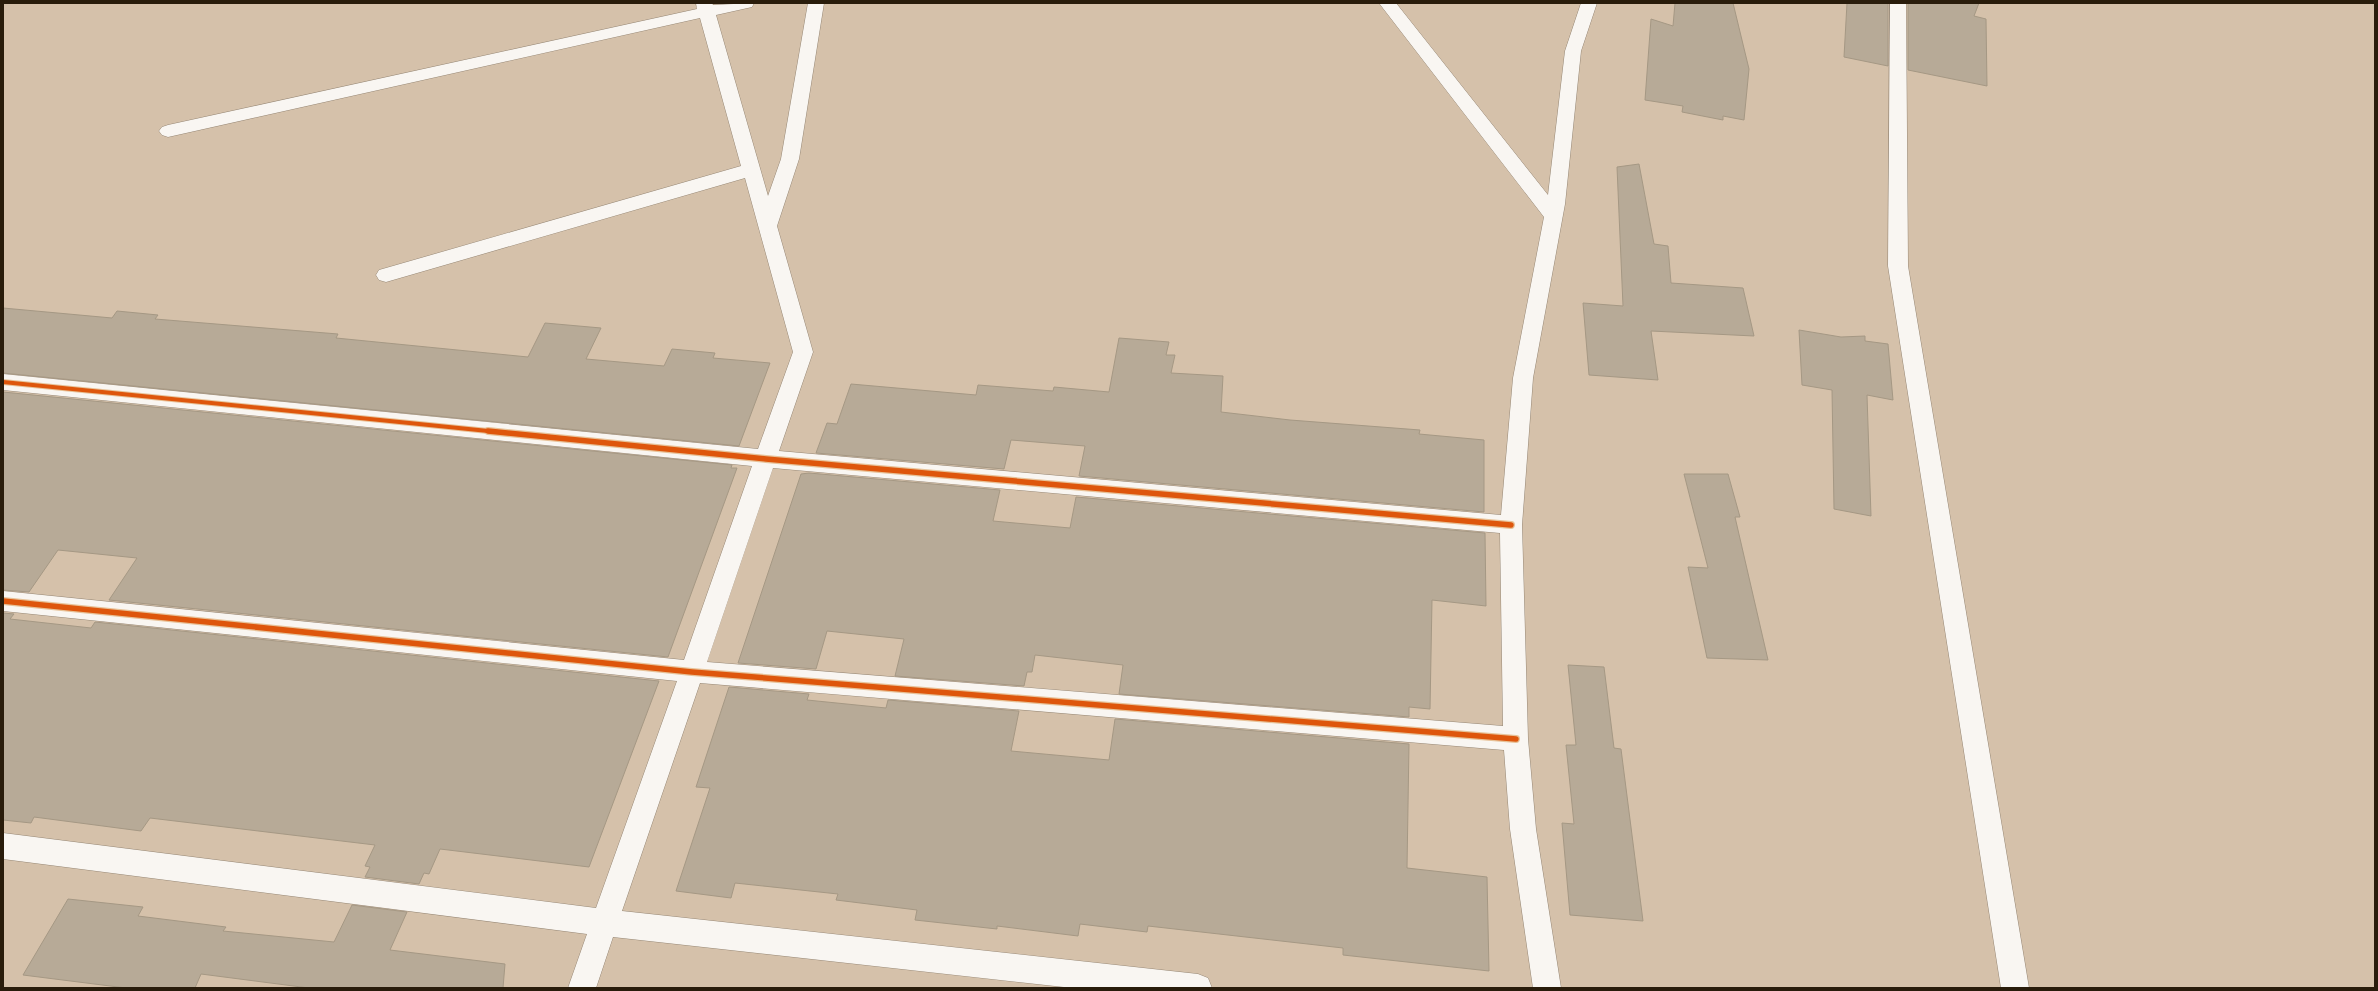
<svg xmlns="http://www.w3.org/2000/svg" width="2378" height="991" font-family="Helvetica,sans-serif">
<rect width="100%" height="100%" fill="#d5c1aa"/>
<!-- building -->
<g fill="#b7aa97" stroke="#a59884">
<path d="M1675 3H1733L1749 69 1744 120 1723 116V120L1682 112 1683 106 1645 100 1651 19 1673 26Z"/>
<path d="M1847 3H1888V66L1844 57Z"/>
<path d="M1908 3H1979L1974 16 1986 19 1987 86 1908 70Z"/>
<path d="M1639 164 1654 244 1668 246 1671 283 1743 288 1754 336 1651 331 1658 380 1589 375 1583 303 1623 306 1617 167Z"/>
<path d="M3 308 112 318 117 311 158 315 155 319 338 334 336 338 528 357 545 323 601 328 586 359 664 366 672 349 715 353 713 358 770 363 739 446 3 373Z"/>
<path d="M1799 330 1841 337 1865 336V341L1888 344 1893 400 1867 395 1871 516 1834 509 1832 390 1802 385Z"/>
<path d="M1119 338 1169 342 1166 355H1175L1171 373 1223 376 1221 412 1290 420 1420 430 1419 434 1484 440V512L1079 476 1085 446 1011 440 1004 469 816 453 827 423 837 424 851 384 976 395 978 385 1053 391 1054 387 1109 392Z"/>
<path d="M3 392 732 465 731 468H737L668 657 109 600 137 558 58 550 29 592 3 590Z"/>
<path d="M809 473 1000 490 993 521 1070 528 1076 497 1485 533 1486 606 1432 600 1430 709 1409 707V717L1119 694 1123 665 1035 655 1032 672H1027L1024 686 895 676 904 639 827 631 816 669 738 663 801 474Z"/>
<path d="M1684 474H1728L1740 517H1735L1768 660 1707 658 1688 567 1708 568Z"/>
<path d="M3 613 14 614 10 619 91 628 95 622 659 681 589 867 440 849 429 874 424 873 419 884 365 877 370 867 365 866 375 845 150 818 141 831 34 817 31 823 3 820Z"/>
<path d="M1568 665 1604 667 1614 748 1621 749 1643 921 1570 915 1562 823 1574 824 1566 745H1576Z"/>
<path d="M729 687 809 694 807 700 886 708 888 700 1019 711 1011 751 1109 760 1115 719 1409 744 1407 868 1487 877 1489 971 1343 955V948L1148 926 1147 932 1080 924 1078 936 997 926V929L915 920 917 910 836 900 838 894 735 883 731 898 676 891 710 788 696 787Z"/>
<path d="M68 899 143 907 138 916 226 927 223 931 334 942 352 905 407 912 390 950 505 964 503 988H309L201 974 195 988H126L23 975Z"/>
</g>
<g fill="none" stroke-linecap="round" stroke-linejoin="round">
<!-- minor casing -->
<g stroke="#968775" stroke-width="1">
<g id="minor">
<path d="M696 3H712L713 5 754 3 752 7 716 15 768 196 781 159 808 3H824L799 159 777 226 813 352 779 451 1501 515 1513 378 1544 217 1379 3H1396L1548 195 1565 51 1581 3H1597L1581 51 1565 204 1533 378 1522 525 1528 739 1536 829 1561 988H1533L1510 829 1504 750 700 683 622 911 1198 974 1208 978 1212 988H1073L613 937 596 988H568L587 934 3 859V833L596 908 677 681 3 611V591L684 660 752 466 3 390V374L758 449 793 352 745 178 386 282 379 280 376 275 379 270 386 268 741 166 700 18 168 137 162 135 159 131 162 127 168 125 697 9ZM773 468 1500 533 1503 726 707 662Z"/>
<path d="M1890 3H1906L1908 266 2029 988H2001L1888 266Z"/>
</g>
</g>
<!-- minor -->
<use href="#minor" fill="#f9f6f2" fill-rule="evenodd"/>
<!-- cycleway-far1 casing -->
<g stroke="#e7c298" stroke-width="6">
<path id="cycleway-far1" d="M3 382 498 432"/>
</g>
<!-- cycleway casing -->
<g stroke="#e7c298" stroke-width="8">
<g id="cycleway">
<path d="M488 431 766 459 1511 525"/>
<path d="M3 601 692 672 1516 739"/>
</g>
</g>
<!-- cycleway-far1 -->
<use href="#cycleway-far1" stroke="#de560c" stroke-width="4"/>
<!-- cycleway -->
<use href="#cycleway" stroke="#de560c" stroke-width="5.5"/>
</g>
<!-- border -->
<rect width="2378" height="991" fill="none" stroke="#291c0b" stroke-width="8"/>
</svg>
